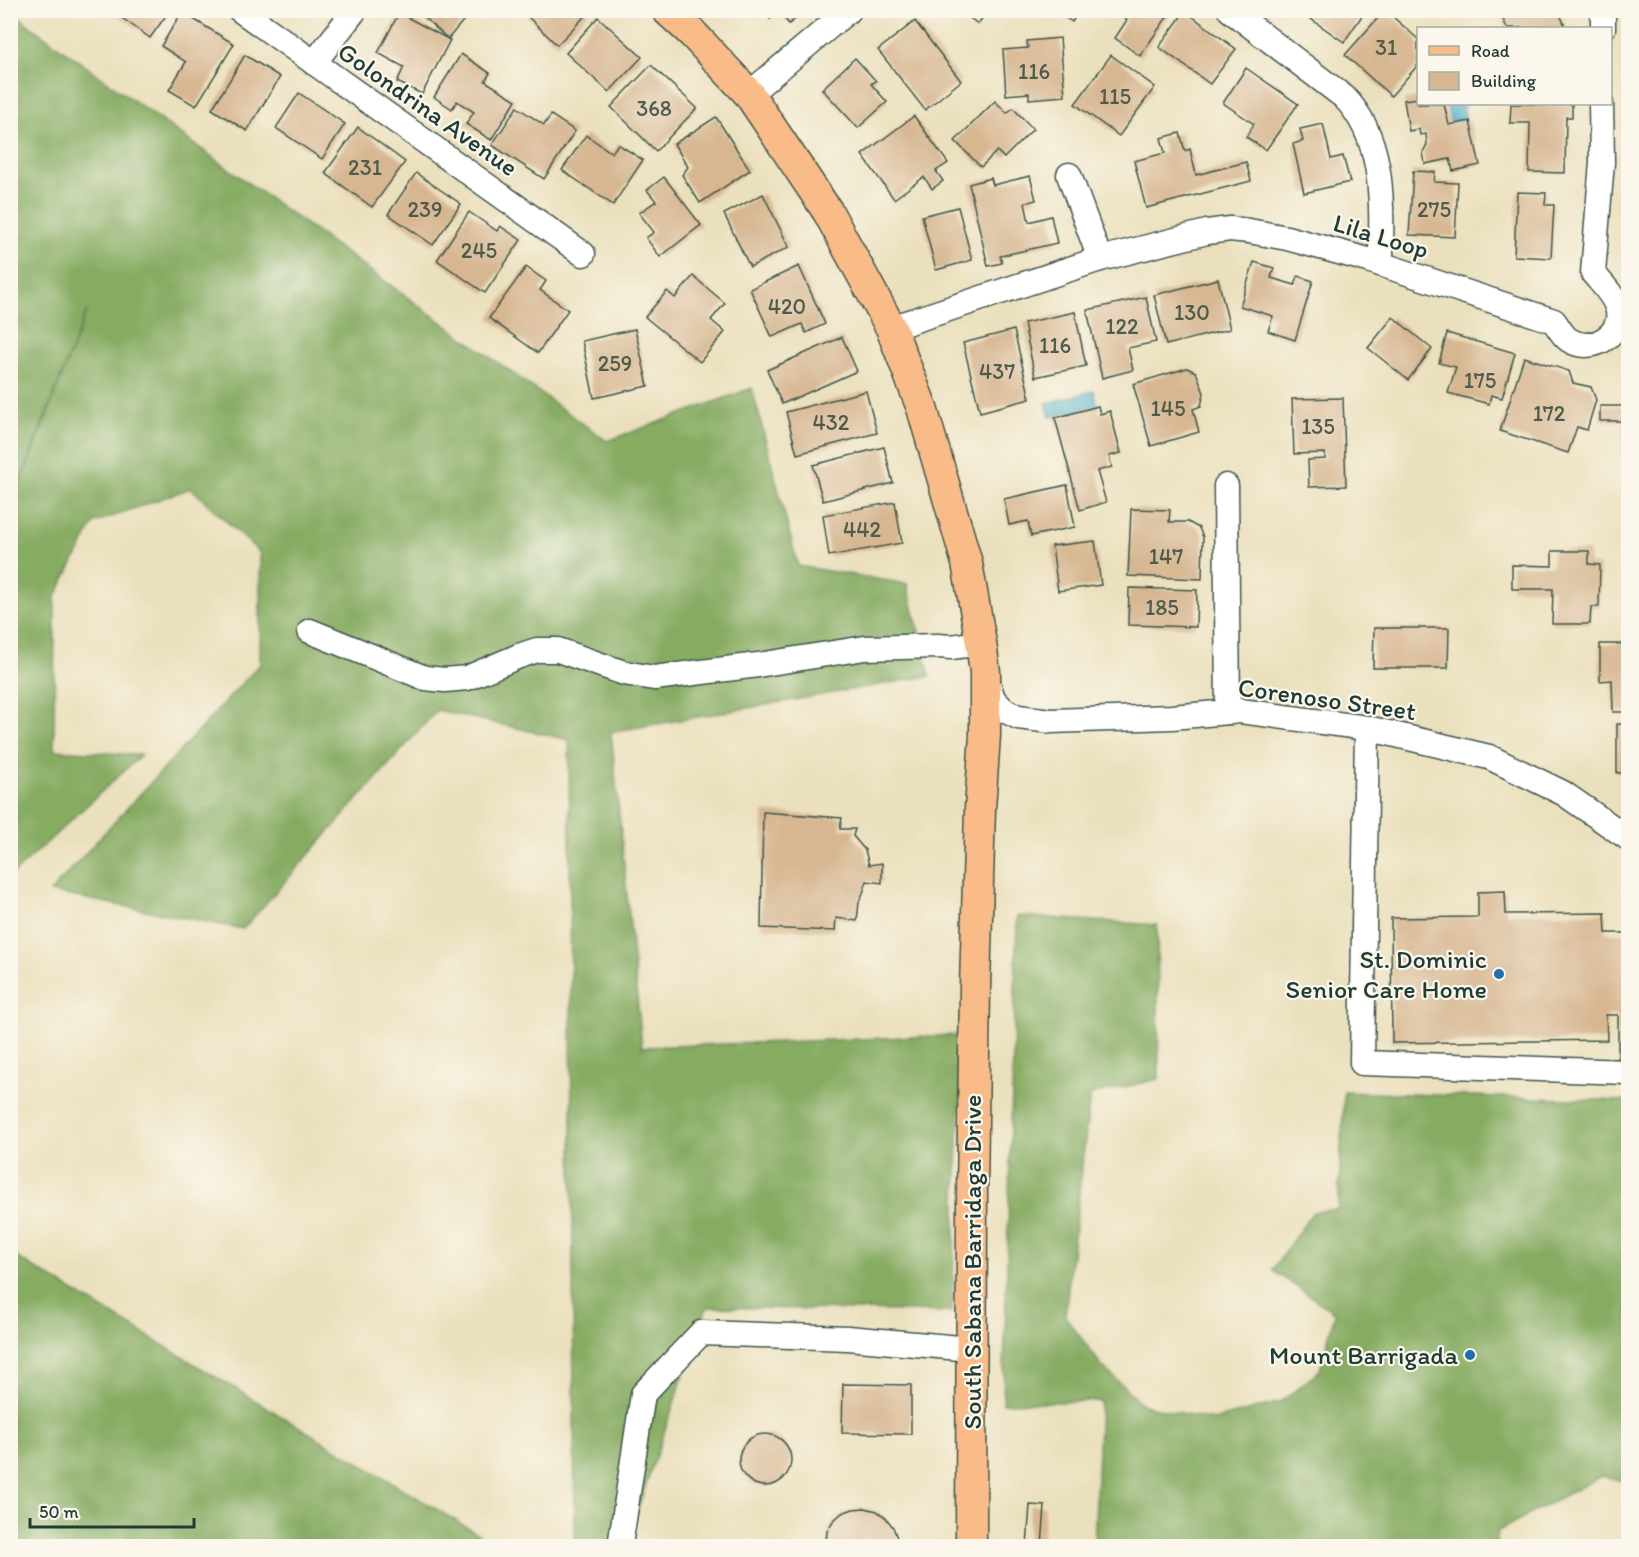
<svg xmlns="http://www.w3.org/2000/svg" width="1639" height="1557" font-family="Itim,sans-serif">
<rect width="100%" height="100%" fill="#fbf7ec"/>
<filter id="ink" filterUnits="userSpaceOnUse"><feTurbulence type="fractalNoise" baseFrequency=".0167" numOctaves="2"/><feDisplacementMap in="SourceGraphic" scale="12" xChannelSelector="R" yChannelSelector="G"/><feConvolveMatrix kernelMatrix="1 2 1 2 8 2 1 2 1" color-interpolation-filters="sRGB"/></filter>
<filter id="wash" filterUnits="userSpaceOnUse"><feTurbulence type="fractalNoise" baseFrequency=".008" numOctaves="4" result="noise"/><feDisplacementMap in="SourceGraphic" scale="24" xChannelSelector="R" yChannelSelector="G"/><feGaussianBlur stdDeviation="1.35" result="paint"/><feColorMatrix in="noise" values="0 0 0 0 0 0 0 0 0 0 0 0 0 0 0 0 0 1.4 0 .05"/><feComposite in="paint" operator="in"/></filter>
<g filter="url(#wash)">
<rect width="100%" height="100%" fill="#ebe0bd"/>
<!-- forest -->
<g fill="#86ac62" stroke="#52744b" stroke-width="1.5">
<path d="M11 11H13L30 26 607 441 752 388 798 566 907 584 930 676 611 732 642 1047 962 1035 952 1312 707 1307 625 1546H575L569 740 437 710 243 929 50 892 260 664V553L191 488 94 523 55 598 54 750 141 755 11 876V509L87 310 11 503Z"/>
<path d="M1017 916 1157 925 1159 1079 1090 1095 1065 1316 1101 1365 1143 1405 1213 1420 1281 1402 1320 1370 1335 1313 1272 1270 1313 1212 1338 1209 1344 1092 1628 1101V1482L1601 1476 1498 1531 1496 1546H1094L1100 1401 1003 1403Z"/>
<path d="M11 1254 498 1546H11Z"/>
</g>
<!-- water -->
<g fill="#45abc4" stroke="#32747c" stroke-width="1.5">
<path d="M1447 104H1463L1466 120 1450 122Z"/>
<path d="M1094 391 1098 406 1050 417 1046 403Z"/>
</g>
<g id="blocks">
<!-- building -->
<g fill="#d7b792">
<path d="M111 10H170L150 38Z"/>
<path d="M416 10H472L448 39Z"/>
<path d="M521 10H586L588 13 557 45Z"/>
<path d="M763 10H806L789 24 779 12 770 19Z"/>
<path d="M959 10H988L978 24Z"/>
<path d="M1055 10H1080L1072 22Z"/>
<path d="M1113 10H1172L1140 56 1115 38 1127 20Z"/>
<path d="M1298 10H1366L1344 42Z"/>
<path d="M1385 10 1418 39V65L1391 96 1345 55Z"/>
<path d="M1516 10H1558L1566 28H1507L1502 17Z"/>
<path d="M1185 11 1236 49 1210 84 1159 47Z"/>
<path d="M182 12 234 44 196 106 169 90 186 62 161 46Z"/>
<path d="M399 13 450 40 422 94 397 82 404 67 378 53Z"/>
<path d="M598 17 642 57 609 92 566 53Z"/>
<path d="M915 21 961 81 925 110 878 50Z"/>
<path d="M1060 38 1065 96 1029 99V93L1006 95 1003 50 1028 48 1027 41Z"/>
<path d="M461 54 490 73 485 81 516 100 491 140 466 124 474 112 457 101 452 109 434 97Z"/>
<path d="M245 55 280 77 247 131 212 109Z"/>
<path d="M1111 55 1155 87 1119 136 1075 104Z"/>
<path d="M855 58 876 81 871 84 887 102 858 128 822 89Z"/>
<path d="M651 65 697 108 656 151 611 107Z"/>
<path d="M1246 68 1298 104 1266 150 1246 137 1254 124 1223 103Z"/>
<path d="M299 93 345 124 322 159 276 128Z"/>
<path d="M1418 98V104H1444L1449 125 1470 121 1480 165 1453 171 1450 159 1425 164 1423 152 1427 144 1426 134 1420 135 1419 129 1409 131 1404 100Z"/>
<path d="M995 101 1007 113 1013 108 1033 129 1004 158 997 151 981 167 955 141Z"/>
<path d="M1511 104H1572V117H1566L1565 173 1529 172 1530 123H1510Z"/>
<path d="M517 107 544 125 551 115 575 131 544 179 492 145Z"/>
<path d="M914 116 948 163 936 171 943 181 932 189 924 177 894 199 862 155Z"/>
<path d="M716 117 750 170 700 203 682 175 688 167 674 144Z"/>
<path d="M1323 124 1331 159 1343 156 1350 182 1304 193 1293 144 1303 141 1300 129Z"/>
<path d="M358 127 405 162 372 207 325 173Z"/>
<path d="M1180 133 1185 151 1190 149 1196 175 1246 162 1251 181 1146 208 1134 161 1165 153 1161 138Z"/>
<path d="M586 135 612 153 618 144 643 160 613 205 562 170Z"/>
<path d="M1413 171 1435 172 1434 182 1458 183 1455 237 1409 235Z"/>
<path d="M416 173 461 204 433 245 388 214Z"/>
<path d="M1030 176 1036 200 1025 203 1029 222 1051 216 1057 243 1000 256 1002 263 988 266 969 184 991 178 993 185Z"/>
<path d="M664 177 701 225 660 257 646 238 654 232 639 213 656 201 647 190Z"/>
<path d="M1517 192 1546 193 1545 205H1554L1551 258 1514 256Z"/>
<path d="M763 194 789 247 750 267 724 214Z"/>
<path d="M958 207 972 260 936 270 922 216Z"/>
<path d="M469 212 497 231 500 226 521 240 485 293 437 260Z"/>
<path d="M1254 262 1274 268 1271 278 1295 285 1298 276 1313 281 1295 340 1268 331 1273 316 1240 306Z"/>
<path d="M799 266 825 324 806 333 802 324 772 337 750 289Z"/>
<path d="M526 267 546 281 540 290 568 310 538 353 489 318Z"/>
<path d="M693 276 725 303 711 320 725 332 700 362 645 317 667 291 675 298Z"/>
<path d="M1218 279 1230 329 1166 345 1154 295Z"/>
<path d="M1146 297 1156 342 1128 348 1133 370 1102 378 1087 310Z"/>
<path d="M1075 312 1086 366 1035 377 1024 323Z"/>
<path d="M1393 317 1432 349 1408 380 1368 348Z"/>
<path d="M635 329 648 386 594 398 582 341Z"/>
<path d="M1014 330 1030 399 980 412 963 343Z"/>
<path d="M1447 333 1515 353 1502 398 1491 395 1489 404 1448 393 1456 367 1439 363Z"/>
<path d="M842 337 857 371 782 404 767 370Z"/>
<path d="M1524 357 1569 371 1573 383 1591 387 1596 400 1587 430 1577 427 1568 453 1500 431Z"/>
<path d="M1187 368 1196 372 1204 393 1201 406 1193 409 1199 432 1151 446 1133 384Z"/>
<path d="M866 391 877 433 797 454 786 412Z"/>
<path d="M1343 398 1346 486 1309 487 1308 460 1325 459V453L1294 454 1292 399Z"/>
<path d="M1098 406 1100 414 1110 411 1121 453 1109 456 1112 467 1097 471 1106 502 1080 510 1055 418Z"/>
<path d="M1600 406H1628V453H1623V421H1600Z"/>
<path d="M884 447 893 483 823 501 813 465Z"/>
<path d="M1067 485 1075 527 1031 536 1028 521 1009 525 1004 499Z"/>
<path d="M1628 487V537L1624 538 1623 488Z"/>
<path d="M895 502 902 543 829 556 823 515Z"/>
<path d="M1131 509 1170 510 1169 522H1188L1199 528 1203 537 1202 579 1128 576Z"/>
<path d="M1095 541 1101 585 1058 591 1052 546Z"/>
<path d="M1552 551H1589V564L1600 565 1599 607H1591L1590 624H1552L1553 589H1512V565L1552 566Z"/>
<path d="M1129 588 1197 590 1196 627 1128 625Z"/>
<path d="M1374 628H1449L1448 668H1373Z"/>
<path d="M1600 644H1628V712H1613L1612 680 1600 681Z"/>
<rect x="1617" y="724" width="11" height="49"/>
<path d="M763 812 842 818 840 829H855L853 836 865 850 869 865 882 863V883L867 881 863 893 859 902 857 921 836 918 835 931 761 928Z"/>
<path d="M1505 891 1506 914 1605 913 1606 933H1628V1068H1618V1015H1606L1607 1040 1392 1043 1391 918 1478 917V892Z"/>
<path d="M843 1384 911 1385V1434L842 1433Z"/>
<circle cx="765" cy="1460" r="26"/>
<path d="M1030 1505 1045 1506 1042 1546H1027Z"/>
<path d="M865 1508 877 1511 886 1518 893 1527 897 1538V1546H826L827 1531 833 1521 842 1513 853 1509Z"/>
</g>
</g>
</g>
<g filter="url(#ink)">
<use href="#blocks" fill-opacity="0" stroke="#3e5549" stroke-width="1.5"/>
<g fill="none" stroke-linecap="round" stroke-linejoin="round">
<!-- minor casing -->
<g stroke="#3e5549" stroke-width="27">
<g id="minor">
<path d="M240 10 583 254"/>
<path d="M1230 10 1344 97C1387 141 1381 208 1381 264"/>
<path d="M1603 10V28"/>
<path d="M314 63 355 10"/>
<path d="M749 94 849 10"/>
<path d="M1069 175 1100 259"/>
<path d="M891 328 1100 259 1207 232 1230 229 1249 231 1287 238 1368 260 1554 321C1559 328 1562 335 1569 340 1593 355 1625 333 1617 307 1613 294 1601 283 1593 273L1602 162 1601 104"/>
<path d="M1226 486 1228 712"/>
<path d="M310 631 425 678 445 680 467 678 519 656 537 650H558L624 673 654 678 758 665 865 648 938 646 951 647 981 643"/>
<path d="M987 679 993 699 1004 710 1018 717 1051 721 1172 717 1240 711 1367 728 1489 757 1563 793 1628 838"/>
<path d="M1367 728 1362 1063 1628 1072"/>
<path d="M620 1546 643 1394 701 1333 848 1338 971 1349"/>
</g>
</g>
<!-- major casing -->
<g stroke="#3e5549" stroke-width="33">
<path id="major" d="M667 10 692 33 749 94 828 212 891 328 922 408 967 563 981 643 985 672V735L980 809 975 987 972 1192 971 1546"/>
</g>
<!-- minor -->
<use href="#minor" stroke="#fff" stroke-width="24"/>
<!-- major -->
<use href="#major" stroke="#f9bc89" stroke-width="30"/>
</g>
</g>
<!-- markers -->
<g fill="#1f6fb2" stroke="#fbf7ec" stroke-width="2">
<circle cx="1499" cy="974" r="6"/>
<circle cx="1470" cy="1355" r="6"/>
</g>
<g text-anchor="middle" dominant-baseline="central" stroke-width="4.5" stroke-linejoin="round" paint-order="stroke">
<!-- number labels -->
<g font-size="22" fill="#4d5c4c">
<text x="1386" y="47">31</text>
<text x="1034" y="71">116</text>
<text x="1115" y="96">115</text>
<text x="654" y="108">368</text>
<text x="365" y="167">231</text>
<text x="425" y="209">239</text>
<text x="1434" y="209">275</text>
<text x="479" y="250">245</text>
<text x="787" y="306">420</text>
<text x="1192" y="312">130</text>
<text x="1122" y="326">122</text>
<text x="1055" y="345">116</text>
<text x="615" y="363">259</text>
<text x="997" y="371">437</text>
<text x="1480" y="380">175</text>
<text x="1168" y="408">145</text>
<text x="1549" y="413">172</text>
<text x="831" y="422">432</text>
<text x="1318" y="426">135</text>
<text x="862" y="529">442</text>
<text x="1166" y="556">147</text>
<text x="1162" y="607">185</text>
</g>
<!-- street labels -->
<g font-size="26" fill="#1f3d34" stroke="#fbf7ec">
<text transform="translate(428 109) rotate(35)">Golondrina Avenue</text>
<text transform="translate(1381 236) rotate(17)">Lila Loop</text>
<text transform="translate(1327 699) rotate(8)">Corenoso Street</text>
<text transform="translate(972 1262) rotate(-90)">South Sabana Barridaga Drive</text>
</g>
<!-- poi labels -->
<g font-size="26" fill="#1f3d34" stroke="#fbf7ec" text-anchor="end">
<text x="1487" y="959">St. Dominic<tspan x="1487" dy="30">Senior Care Home</tspan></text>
<text x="1458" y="1355">Mount Barrigada</text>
</g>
</g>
<!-- margin -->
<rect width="1639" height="1557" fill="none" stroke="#fbf7ec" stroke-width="36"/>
<!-- legend -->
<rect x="1417" y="27" width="195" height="78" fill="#fbf7ec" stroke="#a3ada2" stroke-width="1.5"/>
<rect x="1429" y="46" width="30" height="9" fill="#f9bc89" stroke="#a3ada2" stroke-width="1.5"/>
<text x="1471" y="57" font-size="18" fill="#1f3d34">Road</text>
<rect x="1429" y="72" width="30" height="18" fill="#d7b792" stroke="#a3ada2" stroke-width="1.5"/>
<text x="1471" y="87" font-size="18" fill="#1f3d34">Building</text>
<!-- scale -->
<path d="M30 1518v9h164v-9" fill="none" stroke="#1f3d34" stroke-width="3"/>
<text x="39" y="1518" font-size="18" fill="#1f3d34" stroke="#fbf7ec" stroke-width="4.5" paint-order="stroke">50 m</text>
</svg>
